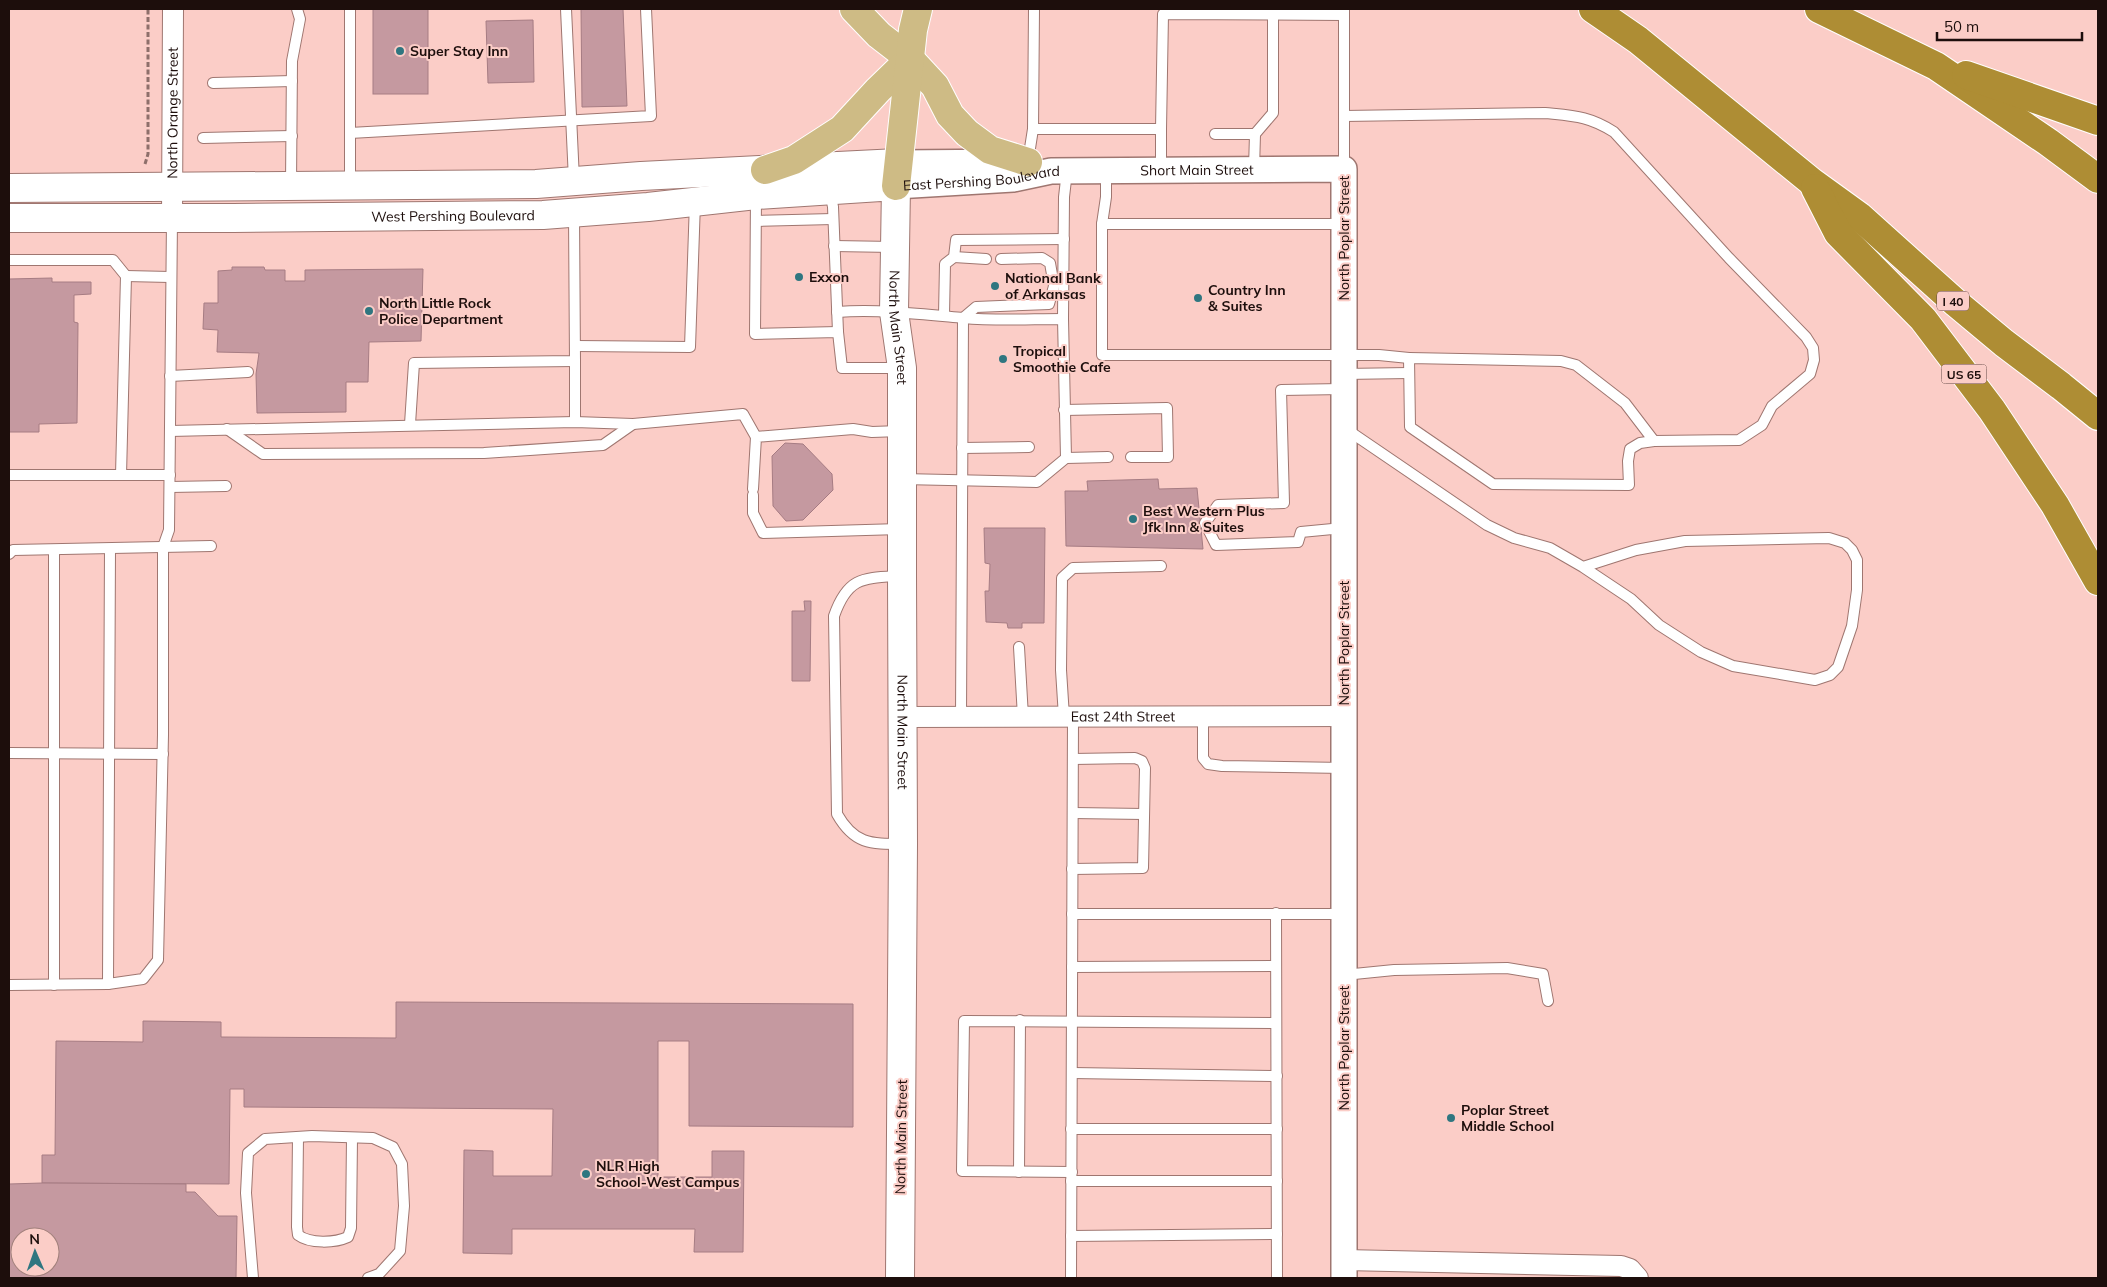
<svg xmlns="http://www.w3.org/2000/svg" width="2107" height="1287" font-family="Mulish,sans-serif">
<rect width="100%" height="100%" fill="#fbcdc7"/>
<!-- building -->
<g fill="#c599a0" stroke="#a67c83" fill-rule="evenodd">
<rect x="373" y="9" width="55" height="85"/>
<path d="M581 9H623L627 106 582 107Z"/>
<path d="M533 20 534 82 488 83 486 21Z"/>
<path d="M232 267H264L265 270H285V281H305V270L423 269 421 341 369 342 368 382H346V412L257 413 256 374 259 353 217 352 218 330 203 329 204 303H218V271L232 270Z"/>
<path d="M52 278V282H91V294L74 295V322L78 323 77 423 39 424V432H9V279Z"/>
<path d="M785 443 803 444 832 474 833 490 803 520 786 521 773 506 772 456Z"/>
<path d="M1158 479 1159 489 1197 488 1203 549 1066 546 1065 491H1088L1087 481Z"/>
<path d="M984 528H1045L1044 623H1022V628H1008L1007 623 986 622 985 591H989L990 564 985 563Z"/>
<path d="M804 601H811L810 681H792V611H805Z"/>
<path d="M396 1002 853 1004V1127L689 1126V1041H658V1177H712V1151H744L743 1252H694L695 1229H512V1254L463 1253 464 1150 493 1151V1176H552L553 1109 244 1107V1089H230L229 1184 42 1183V1155H55L56 1041 143 1042V1021L221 1022V1037L396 1038Z"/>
<path d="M42 1183 186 1184V1192H195L218 1216H237L236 1278H9V1184ZM20 1237H50V1267H20Z"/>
</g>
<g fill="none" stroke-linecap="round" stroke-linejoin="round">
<!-- service casing -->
<g stroke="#9f7670" stroke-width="12">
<g id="service">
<path d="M350 9V133L651 116 646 9"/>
<path d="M566 9 574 180"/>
<path d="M1034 9 1033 129H1161V170"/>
<path d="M1344 10V169"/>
<path d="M213 83 292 81"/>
<path d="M1344 116 1545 113C1574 116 1589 116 1614 132L1729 258 1806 337 1813 348 1814 360 1810 374 1772 406 1762 425 1739 440 1654 441 1625 403 1576 365 1561 361 1409 358 1410 427 1493 484 1629 485 1628 461 1630 449 1640 443 1654 441"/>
<path d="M1161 129 1163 14 1344 15"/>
<path d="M1215 134H1255L1254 169"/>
<path d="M1255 134 1273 113V14"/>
<path d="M203 138 292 136"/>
<path d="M1028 161 1033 129"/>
<path d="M291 184 292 61 300 19 297 9"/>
<path d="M350 184V133"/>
<path d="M830 191 833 207 838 332"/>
<path d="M756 196 755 334 838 332 842 368H900"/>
<path d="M756 221 833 219"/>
<path d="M1102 224 1106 197V171"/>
<path d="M1343 224H1102V355H1379L1409 358"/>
<path d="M834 246 893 247"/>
<path d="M954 257 986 259"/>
<path d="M9 260H113L126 276 121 475"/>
<path d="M126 276 170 277"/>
<path d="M837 312C879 309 921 314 963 318 996 321 1030 319 1063 319L1066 458 1037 482 902 479"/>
<path d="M944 315 945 264 954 257 956 240 1064 239"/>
<path d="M1063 319 1064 197 1067 171"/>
<path d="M576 346 690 347 695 202"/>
<path d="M1344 374 1409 373"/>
<path d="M170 376 248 372"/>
<path d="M1343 389 1281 390 1284 503 1218 505 1205 523 1216 545 1298 542 1301 532 1343 528"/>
<path d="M1064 410 1167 408 1168 457H1131"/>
<path d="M575 422V361"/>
<path d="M410 424 414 363 575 361 574 214"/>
<path d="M227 429 263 454 484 453 603 445 633 424"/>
<path d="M1346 429 1487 525 1514 538 1550 548 1583 567 1631 599 1659 625 1701 652 1733 666 1815 680 1830 675 1838 667 1852 626 1857 590V560L1852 550 1845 543 1829 538 1685 541 1636 550 1583 567"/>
<path d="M170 431 575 422 633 424 743 414 756 437"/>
<path d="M962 448 1029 447"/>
<path d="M1066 458 1108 457"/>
<path d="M9 475H170"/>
<path d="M170 487 226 486"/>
<path d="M753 489 756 437 853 429 872 432 900 431"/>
<path d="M753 495V513L763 533 900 529"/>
<path d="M54 550V985"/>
<path d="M9 554 13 550 211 546"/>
<path d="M901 576C864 578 848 576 834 616L837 814C854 844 870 844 902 844"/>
<path d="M1019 647 1023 717"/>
<path d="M961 717 963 318 976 307 1049 304 1054 286 1050 263 1042 258 1001 259"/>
<path d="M1064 717 1061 670 1062 578 1073 568 1161 566"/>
<path d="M1203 717V758L1208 764 1222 766 1344 768"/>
<path d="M9 753 163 754"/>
<path d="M1073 813 1144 814"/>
<path d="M1072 869 1143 868 1145 768 1142 761 1135 758 1073 759"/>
<path d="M1276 913 1277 1278"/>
<path d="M1072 914H1343"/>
<path d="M1072 967 1276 966"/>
<path d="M1344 975 1394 970 1507 968 1543 974 1548 1001"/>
<path d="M108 984 110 549"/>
<path d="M9 985 108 984 143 979 158 960 163 735V547L169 530 172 219"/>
<path d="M1072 1073 1277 1076"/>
<path d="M1071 1129H1277"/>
<path d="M298 1137 297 1227 298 1235C310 1244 335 1243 348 1237L351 1228 352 1138"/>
<path d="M1019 1172 1020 1020"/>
<path d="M1072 1172 962 1171 964 1021 1276 1023"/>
<path d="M1071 1181H1277"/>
<path d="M1071 1236 1277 1234"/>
<path d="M253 1278 246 1193 248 1153 265 1139 312 1136 373 1138 393 1147 402 1164 404 1206 400 1251 379 1274 368 1278"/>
<path d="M1071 1278 1073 717"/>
</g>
</g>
<!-- minor casing -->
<g stroke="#9f7670" stroke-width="22">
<g id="minor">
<path id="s1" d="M172 218 173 9"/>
<path id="s2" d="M902 717 1344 716"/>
<path d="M1344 1260 1621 1266 1630 1269 1638 1278"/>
</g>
</g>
<!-- tertiary casing -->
<g stroke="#9f7670" stroke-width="28">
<g id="tertiary">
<path d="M898 163 1018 162"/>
<path id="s3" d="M896 186 1013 179 1051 171 1344 169V1278"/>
</g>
</g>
<!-- secondary casing -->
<g stroke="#9f7670" stroke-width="30">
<g id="secondary">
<path d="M9 188 536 184 641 176 898 163"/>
<path id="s4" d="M9 218H233L543 215 648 207 756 195 896 186 894 312 902 368V576L903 844 900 1278"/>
</g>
</g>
<!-- primary casing -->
<g stroke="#fff" stroke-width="30">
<g id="primary">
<path d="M854 9 879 35 910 59 935 86 950 115 967 133 990 150 1028 162"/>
<path d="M765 170 794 160 842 129 878 90 910 59"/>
<path d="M896 186 913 30 918 9"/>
</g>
</g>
<!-- motorway casing -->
<g stroke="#fff" stroke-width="30">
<g id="motorway">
<path d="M1593 9 1638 40 1812 182 1859 216 1956 303 2004 343 2061 386 2098 416"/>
<path d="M1819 9 1936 66 2048 142 2098 179"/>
<path d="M1966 75 2098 121"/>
<path d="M1815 188 1838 233 1923 319 1992 410 2055 505 2098 581"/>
</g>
</g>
<!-- path -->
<path stroke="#8e6f6b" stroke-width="3" stroke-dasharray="5 2.5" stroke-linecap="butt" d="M145 164 148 154V9"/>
<!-- service -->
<use href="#service" stroke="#fff" stroke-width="10"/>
<!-- minor -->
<use href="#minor" stroke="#fff" stroke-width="20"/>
<!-- tertiary -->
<use href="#tertiary" stroke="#fff" stroke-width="25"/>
<!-- secondary -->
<use href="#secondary" stroke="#fff" stroke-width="28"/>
<!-- primary -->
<use href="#primary" stroke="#cebb85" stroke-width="28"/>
<!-- motorway -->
<use href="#motorway" stroke="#ae8d34" stroke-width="28"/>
</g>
<!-- markers -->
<g fill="#2f7680" stroke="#fbcdc7" stroke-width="2">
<circle cx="400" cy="51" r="5"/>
<circle cx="799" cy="277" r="5"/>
<circle cx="995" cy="286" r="5"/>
<circle cx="1198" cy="298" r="5"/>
<circle cx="369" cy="311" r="5"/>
<circle cx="1003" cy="359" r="5"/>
<circle cx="1133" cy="519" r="5"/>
<circle cx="1451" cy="1118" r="5"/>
<circle cx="586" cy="1174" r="5"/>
</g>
<g text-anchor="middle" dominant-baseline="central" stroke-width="4" stroke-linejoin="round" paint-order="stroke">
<!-- shield labels -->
<g fill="#fbcdc7" stroke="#604744" stroke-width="1">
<rect x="1937" y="291.5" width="32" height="19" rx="4"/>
<rect x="1941.5" y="364.5" width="45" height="19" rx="4"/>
</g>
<g font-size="12" font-weight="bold" fill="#1d0e0c">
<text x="1953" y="301">I 40</text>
<text x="1964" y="374">US 65</text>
</g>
<!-- poi labels -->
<g font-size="14" font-weight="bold" fill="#1d0e0c" stroke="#fbcdc7" text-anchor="start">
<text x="410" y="51">Super Stay Inn</text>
<text x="809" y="277">Exxon</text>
<text x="1005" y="278">National Bank<tspan x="1005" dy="16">of Arkansas</tspan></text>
<text x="1208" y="290">Country Inn<tspan x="1208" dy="16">&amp; Suites</tspan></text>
<text x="379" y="303">North Little Rock<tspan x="379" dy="16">Police Department</tspan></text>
<text x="1013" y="351">Tropical<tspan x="1013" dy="16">Smoothie Cafe</tspan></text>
<text x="1143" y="511">Best Western Plus<tspan x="1143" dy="16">Jfk Inn &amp; Suites</tspan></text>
<text x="1461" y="1110">Poplar Street<tspan x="1461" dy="16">Middle School</tspan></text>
<text x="596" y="1166">NLR High<tspan x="596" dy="16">School-West Campus</tspan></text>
</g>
<!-- street labels -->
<g font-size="14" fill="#1d0e0c" stroke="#fbcdc7">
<text stroke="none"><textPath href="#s1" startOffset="105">North Orange Street</textPath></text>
<text stroke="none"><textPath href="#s3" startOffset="302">Short Main Street</textPath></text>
<text stroke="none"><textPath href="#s3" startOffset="86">East Pershing Boulevard</textPath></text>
<text stroke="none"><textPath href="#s4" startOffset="444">West Pershing Boulevard</textPath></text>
<text transform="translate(1344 238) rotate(-90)">North Poplar Street</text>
<text stroke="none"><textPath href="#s4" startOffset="1030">North Main Street</textPath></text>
<text transform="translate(1344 643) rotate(-90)">North Poplar Street</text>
<text stroke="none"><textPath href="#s2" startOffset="221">East 24th Street</textPath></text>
<text stroke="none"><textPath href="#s4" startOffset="1435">North Main Street</textPath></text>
<text transform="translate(1344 1048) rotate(-90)">North Poplar Street</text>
<text transform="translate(901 1137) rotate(-89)">North Main Street</text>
</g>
</g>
<!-- border -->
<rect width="2107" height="1287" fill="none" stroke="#1d0e0c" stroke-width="20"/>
<!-- north arrow -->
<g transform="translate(35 1252) rotate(358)"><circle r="24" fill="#fbcdc7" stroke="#a2817c"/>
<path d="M0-4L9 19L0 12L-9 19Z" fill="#2f7680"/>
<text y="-8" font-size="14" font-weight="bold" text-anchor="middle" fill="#1d0e0c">N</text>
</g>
<!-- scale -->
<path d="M1937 32v8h145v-8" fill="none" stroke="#1d0e0c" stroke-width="2.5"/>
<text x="1944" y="32" font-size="15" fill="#1d0e0c" stroke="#fbcdc7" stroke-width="4" paint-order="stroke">50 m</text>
</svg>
